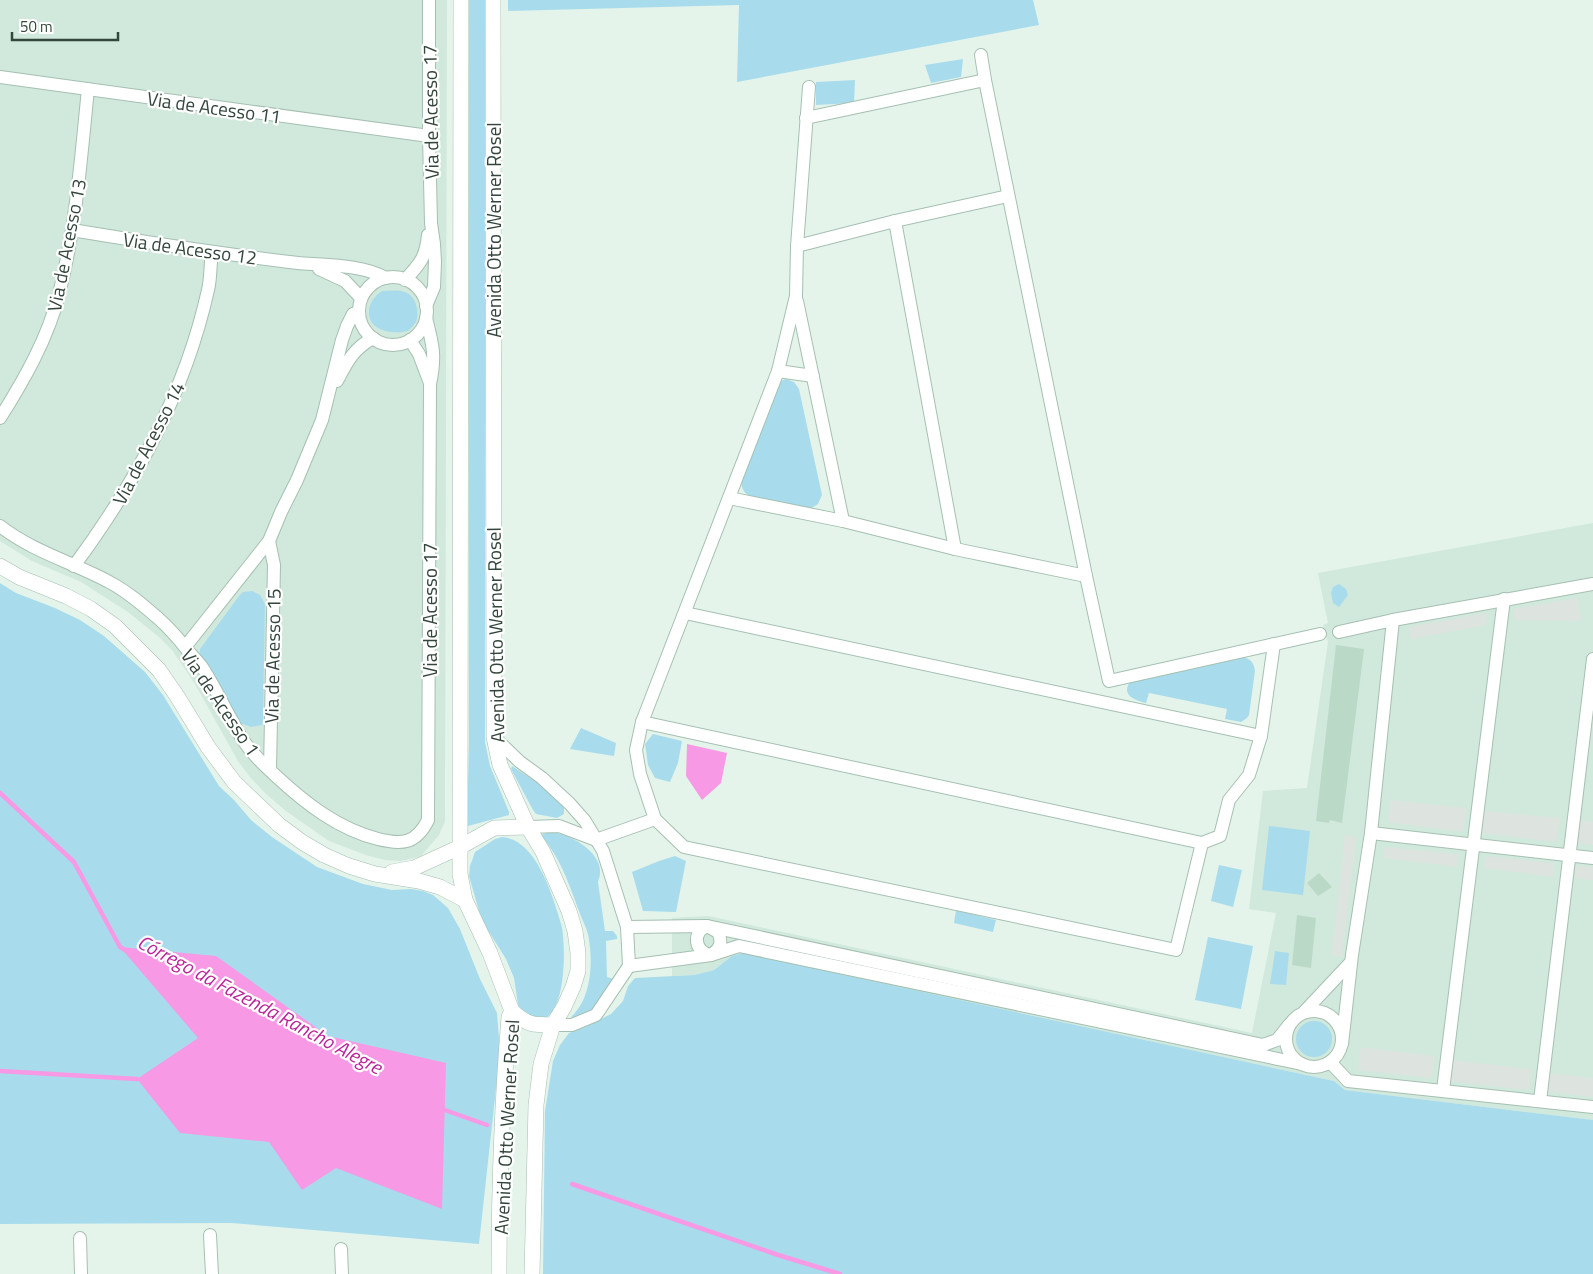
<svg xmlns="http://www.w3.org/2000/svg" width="1593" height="1274" font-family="'Titillium Web',sans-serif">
<rect width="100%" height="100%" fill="#e4f4eb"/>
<!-- residential -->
<g fill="#d1e8dc">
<path d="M0 0H447L445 821 439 835 421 856 401 861 385 860 366 855 329 841 286 811 266 794 250 777 238 761 195 684 172 650 159 637 128 612 81 582 32 561 0 541Z"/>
<path d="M1593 523V1120L1345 1090 1334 1081 743 953 732 956 714 970 694 975 672 976V918L708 916 1252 1033 1276 913 1249 909 1263 791 1307 788 1328 642 1323 625 1328 623 1318 573Z"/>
</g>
<!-- green -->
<g fill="#a8dcec">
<path d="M469 0H485V742L490 766 509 812V815L468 826 467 824 469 745Z"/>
<path d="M508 0H1033L1039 25 737 82 739 5 508 11Z"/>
<path d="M963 59 961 77 931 83 925 65Z"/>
<path d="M855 80 854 103 816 105V82Z"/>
<path d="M382 291C390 291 399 289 407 293 416 297 420 313 416 322 414 325 411 328 408 331 399 333 388 333 380 329 363 321 367 300 382 291Z"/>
<path d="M786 379 794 382 799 389 822 495 818 504 810 509C798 507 756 501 748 495 742 491 741 485 741 478L778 382Z"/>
<path d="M0 583 16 593 55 608 80 620 104 636 145 672 163 695 219 786 234 800 251 820 272 837 317 867 363 884 392 890 411 889 423 891 433 895 448 908 460 929 480 979 497 1013 500 1052 479 1244 231 1223 0 1224Z"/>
<path d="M1339 584 1346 589 1348 595 1339 607 1333 603 1331 593 1333 587Z"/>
<path d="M252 591 260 595 265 604 263 722 262 725 251 727 240 723 200 656V649L239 596 243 592Z"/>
<path d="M1241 657C1250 658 1254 662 1255 671L1249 715 1247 718 1241 722 1225 719 1227 709 1149 693 1146 703C1134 700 1120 695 1131 680Z"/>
<path d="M581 728 616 743 614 756 570 749Z"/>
<path d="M653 734 682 741 678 763 670 782 655 778 648 765 645 744Z"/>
<path d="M512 766 542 786 562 805 564 808V814L557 818 536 814 533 810 511 769Z"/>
<path d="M1269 826 1310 831 1303 895 1262 890Z"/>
<path d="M551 832C572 834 610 856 598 882L605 931H613L617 936V939L606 941 607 977 614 979 596 1012 573 1018 571 1017C591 999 593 965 589 940 588 930 582 920 579 911 569 884 560 856 540 835Z"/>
<path d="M502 837C534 839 550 888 558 914 560 921 563 928 563 936 565 955 564 987 556 1005 554 1011 549 1015 544 1020L537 1021 519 1011 514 978 506 959 484 924 479 911 469 876 470 866 475 852 495 839Z"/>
<path d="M675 856 686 861 676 912 643 911 632 872 659 861Z"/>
<path d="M1219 865 1242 870 1233 907 1211 901Z"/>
<path d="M956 910 996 920 993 932 954 923Z"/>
<path d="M1208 937 1253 946 1241 1009 1195 1000Z"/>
<path d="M1275 951 1289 953 1286 985 1270 984Z"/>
<path d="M743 953 1334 1081 1345 1090 1593 1120V1274H543L545 1111 553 1061 560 1045 569 1033 585 1027 611 1014 623 1001 628 986 635 978 694 975 714 970 732 956Z"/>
<circle cx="1314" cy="1039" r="18"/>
</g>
<!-- parking -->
<g fill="#dde4df">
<path d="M1577 598 1581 621 1514 620V609Z"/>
<path d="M1487 613V625L1410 639 1409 627Z"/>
<path d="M1391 800 1467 808 1463 832 1388 822Z"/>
<path d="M1484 811 1560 818 1556 842 1481 833Z"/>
<path d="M1577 820 1593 822V845L1574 842Z"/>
<path d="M1345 835 1356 837 1342 957 1332 955Z"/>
<path d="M1385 847 1458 854 1457 867 1384 858Z"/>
<path d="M1486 856 1554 863 1553 877 1484 868Z"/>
<path d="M1577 866 1593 867V880L1575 878Z"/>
<path d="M1361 1047 1434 1056 1432 1078 1358 1070Z"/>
<path d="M1451 1060 1531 1069 1529 1090 1448 1081Z"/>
<path d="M1546 1073 1593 1078V1097L1544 1091Z"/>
</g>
<!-- water -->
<g fill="#f799e4">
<path d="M687 744 727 753 721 783 702 800 686 776Z"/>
<path d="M120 947 216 956 328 1036 446 1063 442 1209 336 1168 302 1190 269 1142 180 1133 137 1079 198 1038Z"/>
</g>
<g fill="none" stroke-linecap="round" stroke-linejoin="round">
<!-- stream -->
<g stroke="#f799e4" stroke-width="4.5">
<path d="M0 793 74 862 120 947 125 950"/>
<path d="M0 1071 137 1079"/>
<path d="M439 1108 487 1125"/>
<path d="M572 1184 778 1255 840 1274"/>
</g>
</g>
<!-- building -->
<g fill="#bbd9c7">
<path d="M1336 645 1364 649 1342 823 1330 820 1329 823 1316 821Z"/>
<path d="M1319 873 1332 887 1318 896 1307 883Z"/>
<path d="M1297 915 1316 918 1311 968 1292 965Z"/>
</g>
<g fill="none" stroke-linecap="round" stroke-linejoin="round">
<!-- minor casing -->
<g stroke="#a5c0b1" stroke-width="14">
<g id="minor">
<path d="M981 55 985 80 1086 576 1109 681 1320 634"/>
<path d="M0 77 429 136"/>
<path d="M809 87 797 246 796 296 778 371 642 722 636 750 640 774 655 819 684 847 1176 950 1202 843 1220 836 1229 800 1249 775 1261 736 1274 644"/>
<path d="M806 118 985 80"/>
<path d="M895 221 955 549"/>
<path d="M72 230C144 242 216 253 289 262 319 266 359 263 386 278"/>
<path d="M797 246 895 221 1008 196"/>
<path d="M319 269 345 281 361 298"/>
<circle cx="393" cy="311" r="34"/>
<path d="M405 280C420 264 426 257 428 235"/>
<path d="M797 301 843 521"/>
<path d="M426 306 434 287 435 262 434 244 431 223 429 136V0"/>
<path d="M410 340 419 354 430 383"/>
<path d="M778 371 813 376"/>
<path d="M337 381C347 362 353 349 373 338"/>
<path d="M0 418C24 380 48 338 59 294 76 227 81 158 88 89"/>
<path d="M729 498 843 521 955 549 1086 576"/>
<path d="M0 526C33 552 75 563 111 583 128 592 144 606 159 619 169 628 177 637 185 647 190 654 197 660 202 667 217 690 228 716 243 740 252 754 264 765 276 776 305 803 338 829 378 839 402 845 416 844 428 820L430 384C436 356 433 345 426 318"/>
<path d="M269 541 274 565 270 770"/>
<path d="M74 566C136 482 185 393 208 290 211 278 210 265 212 252"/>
<path d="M685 613 1261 736"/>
<path d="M1339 632 1393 620 1593 584"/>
<path d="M185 647 269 541 281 512 297 480 322 420 342 340 347 326 353 314 359 312"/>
<path d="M642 722 1202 843"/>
<path d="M494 737 520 762 542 778 570 804 585 821 603 851 627 927 629 966 596 1015 572 1025H553"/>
<path d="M528 827 559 826 596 840 655 819"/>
<path d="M1371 833 1593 858"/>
<path d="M707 926 718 932C723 943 720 949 711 955 694 952 692 932 707 926Z"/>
<path d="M627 927 707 926 1263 1045 1277 1040 1289 1025"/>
<path d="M629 966 711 955 739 946 1302 1064"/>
<circle cx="1314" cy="1039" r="28"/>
<path d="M1304 1012 1351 962"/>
<path d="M1342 1044 1352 955 1371 833 1393 620"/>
<path d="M1330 1062 1348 1081 1593 1107"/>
<path d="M1443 1090 1504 599"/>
<path d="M1540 1101 1593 659"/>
<path d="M210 1235 212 1274"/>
<path d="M80 1238 81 1274"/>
<path d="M341 1249 342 1274"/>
</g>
</g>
<!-- tertiary casing -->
<g stroke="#a5c0b1" stroke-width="16">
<g id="tertiary">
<path d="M461 0 460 874 465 900 490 953 512 1011 509 1017C502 1102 499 1188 499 1274"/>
<path d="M493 0 494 737 500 765 528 827 543 852 569 911 575 931 578 953V971L573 987 564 1007 553 1025 541 1064 536 1105 532 1274"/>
<path d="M0 566 19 577 66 596 91 609 115 626 159 670 177 696 208 747 234 782 279 825 302 842 324 855 349 866 375 874 419 881 440 887 465 900"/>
<path d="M392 872 414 868 460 847 494 828 528 827"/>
<path d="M512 1011C527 1025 533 1025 553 1025"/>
</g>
</g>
<!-- minor -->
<use href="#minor" stroke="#fff" stroke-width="12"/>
<!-- tertiary -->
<use href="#tertiary" stroke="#fff" stroke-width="15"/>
</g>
<g text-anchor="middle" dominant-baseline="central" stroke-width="4.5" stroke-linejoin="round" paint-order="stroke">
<!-- street labels -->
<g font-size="19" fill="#33463b" stroke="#fff">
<text transform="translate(214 107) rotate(8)">Via de Acesso 11</text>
<text transform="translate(430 112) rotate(-91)">Via de Acesso 17</text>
<text transform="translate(493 230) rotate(-90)">Avenida Otto Werner Rosel</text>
<text transform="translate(66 245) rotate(-79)">Via de Acesso 13</text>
<text transform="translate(190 248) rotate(8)">Via de Acesso 12</text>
<text transform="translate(148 443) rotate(-63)">Via de Acesso 14</text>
<text transform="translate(429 610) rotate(-90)">Via de Acesso 17</text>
<text transform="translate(495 635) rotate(-91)">Avenida Otto Werner Rosel</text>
<text transform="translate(272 656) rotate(-89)">Via de Acesso 15</text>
<text transform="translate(221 702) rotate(56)">Via de Acesso 1</text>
<text transform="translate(506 1127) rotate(-87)">Avenida Otto Werner Rosel</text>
</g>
<!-- water labels -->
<g font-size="20" font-style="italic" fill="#bc239b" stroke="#fff">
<text transform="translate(260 1004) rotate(28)">Córrego da Fazenda Rancho Alegre</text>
</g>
</g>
<!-- scale -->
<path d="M12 32v8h106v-8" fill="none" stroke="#33463b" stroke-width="2.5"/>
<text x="20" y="32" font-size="15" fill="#33463b" stroke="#ffffff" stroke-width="4" paint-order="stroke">50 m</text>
</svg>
